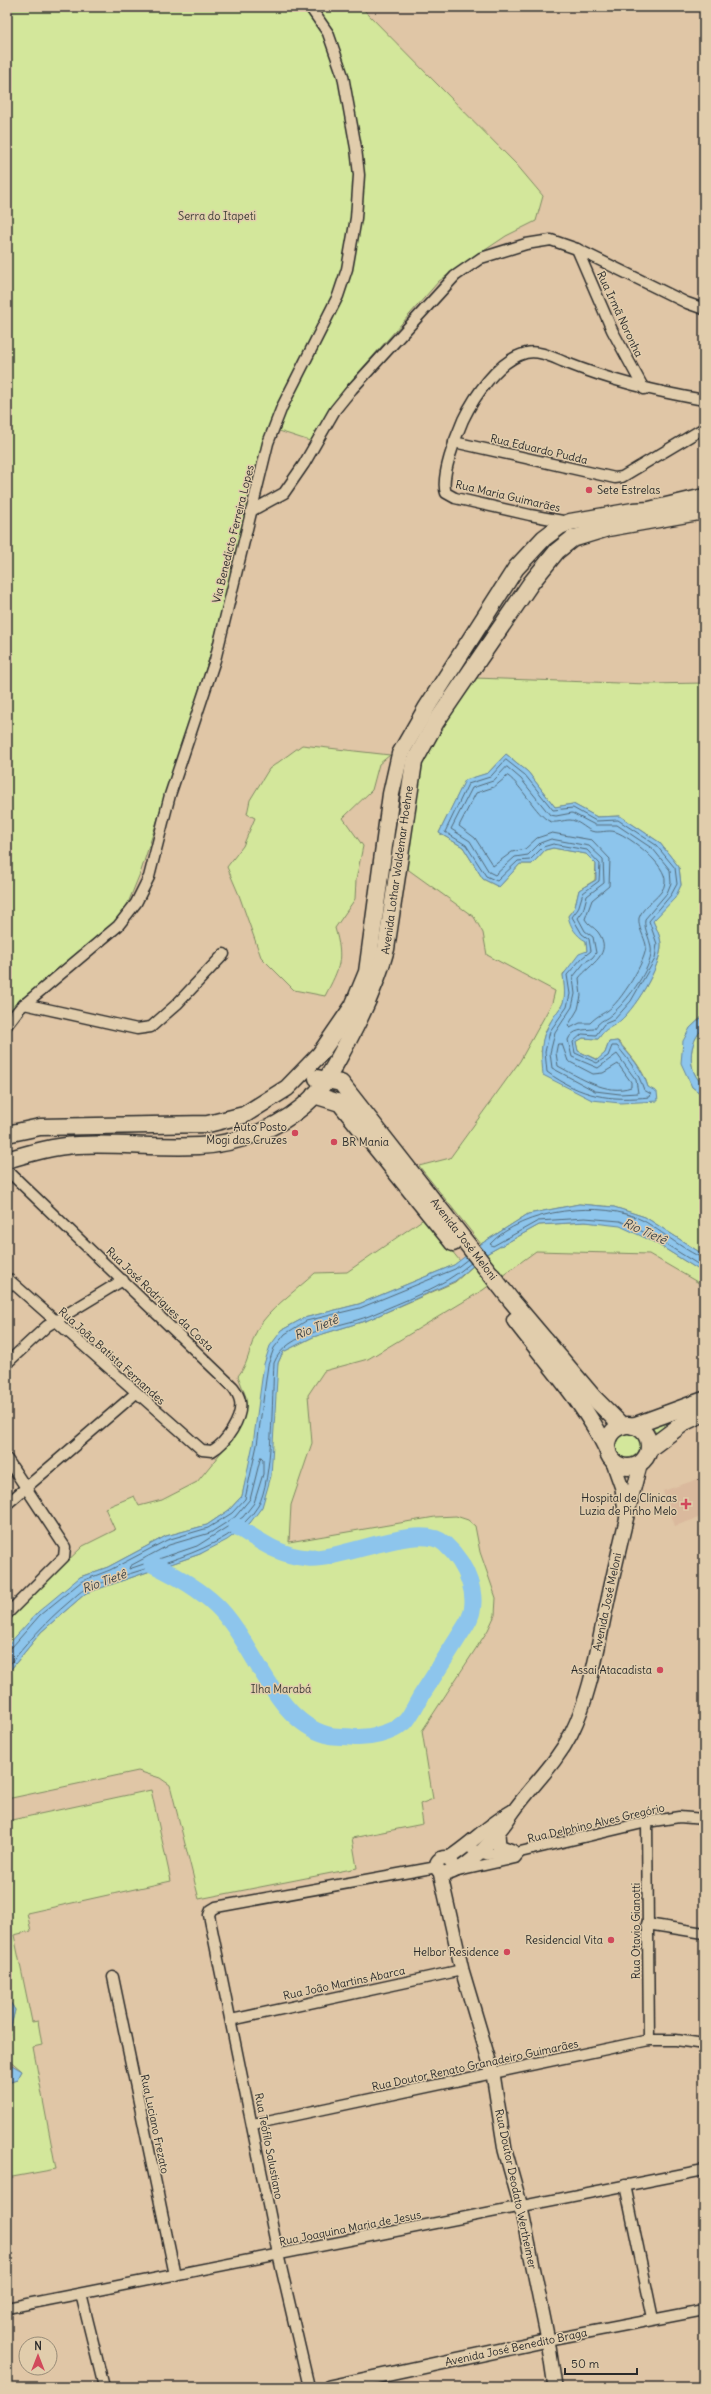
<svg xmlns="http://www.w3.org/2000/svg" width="711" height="2394" font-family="Delius,sans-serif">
<rect width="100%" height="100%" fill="#e0c6a6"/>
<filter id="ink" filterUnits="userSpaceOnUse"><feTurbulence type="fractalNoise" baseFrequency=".025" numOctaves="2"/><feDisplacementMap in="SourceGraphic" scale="8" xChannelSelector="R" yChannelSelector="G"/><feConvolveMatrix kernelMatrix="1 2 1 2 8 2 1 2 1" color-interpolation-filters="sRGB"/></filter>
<g filter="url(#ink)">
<!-- built -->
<path fill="#dab99d" d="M704 1477V1516L675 1526 663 1491Z"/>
<!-- green -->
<g fill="#d3e79b" stroke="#7f8963" fill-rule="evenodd">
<path d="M7 7H361L516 164 543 196 536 221 506 236 439 281 345 388 313 442 270 428 263 449 209 659 141 871 124 913 108 931 7 1017Z"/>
<path d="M474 678 648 684 704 683V1015L690 1028 692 1087 704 1096V1255L645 1217 614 1207 579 1204 528 1214 481 1244 419 1166 450 1158 520 1061 552 1003 555 991 487 955 483 933 474 917 406 868 418 774 427 749ZM506 754 528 772 555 807 573 804 597 817 620 816 659 842 679 867 681 885 675 897 653 921C656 928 661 937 661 945 661 966 634 1012 616 1023 605 1031 607 1026 598 1039L583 1038 576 1042 578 1051 598 1060 605 1053 609 1042 618 1041C630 1055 643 1068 648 1087L541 1052C543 1044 543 1035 547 1028 562 1001 568 1009 563 974L587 951 586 941 568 916 575 907 579 890 595 880 596 864 586 854 553 848 545 850 532 864H520L499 887 483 879 463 847 439 833 465 781 488 773Z"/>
<path d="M302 745 390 755 379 764 372 790 343 818 363 846 356 880 355 899 335 928C344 960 340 967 325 996L294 990 261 957 239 895 227 867 243 846 255 818 247 814 250 800 269 769Z"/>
<path d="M704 1028V1085C686 1073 688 1040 704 1028Z"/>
<path d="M425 1218 460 1261 454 1265 359 1304 304 1318 282 1330 242 1496 229 1510 207 1525 166 1536 108 1567 80 1577 7 1649V1619L83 1546 115 1530 105 1508 134 1496 139 1506 162 1500 197 1482 236 1434 246 1397 238 1376C252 1360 249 1338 263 1321 276 1304 299 1288 315 1273L347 1272Z"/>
<path d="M585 1222 620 1225 654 1242 704 1273V1286L649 1254 536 1251 483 1290 368 1359 324 1371 308 1395 312 1443 291 1505 289 1542 435 1517 456 1516 468 1520 475 1526 480 1552 496 1598 495 1615 488 1630 422 1731 433 1799 420 1804 423 1824 352 1838 357 1868 199 1899 170 1785 160 1778 138 1771 7 1799V1674L41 1632 86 1593 200 1554 250 1523 278 1363 283 1352 313 1337 368 1320 455 1282 488 1253 539 1225Z"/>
<path d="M688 1411 657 1434 650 1425Z"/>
<circle cx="627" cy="1444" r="14"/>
<path d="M151 1790 171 1881 27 1913 31 1931 14 1935 32 2022 38 2021 42 2045 33 2047 56 2169 7 2178V2083L17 2080 22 2071 7 2058V2040L15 2010 7 1997V1821Z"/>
</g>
<!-- water -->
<g fill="#8dc5ec" stroke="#66879f">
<path d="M506 754 528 772 555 807 573 804 597 817 620 816 659 842 679 867 681 885 675 898 653 921C656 928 661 937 661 945 661 966 634 1012 616 1024 605 1031 607 1027 598 1039L583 1038 576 1042 578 1051 597 1060 605 1053 609 1042 617 1041C630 1055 642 1068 648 1087L657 1092 658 1101 620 1103 592 1100 543 1075C542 1060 539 1043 547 1029 560 1001 568 1012 563 975L579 954 587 951 586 941C576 936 570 926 568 916L575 907 579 890 596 880V864L586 854 553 848 545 850 532 864H520L499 887 483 879 463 847 439 833 465 780 488 773Z"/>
<path d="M704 1015V1028C688 1040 686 1073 704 1085V1096L692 1087 681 1063 683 1041 690 1028Z"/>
<path d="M579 1204 614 1207 645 1217 704 1255V1273L654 1242 620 1226 585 1222 539 1225 488 1253 455 1281 368 1320 313 1337 283 1352 278 1363 271 1476 262 1507 250 1523 227 1540 200 1554 86 1593 41 1632 7 1674V1646L38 1612 80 1577 108 1567 166 1536 207 1525 229 1510 242 1496 253 1444 264 1364 270 1346 282 1330 304 1318 359 1304 454 1265 481 1244 528 1214Z"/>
<path d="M7 1997 15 2010 7 2043Z"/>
<path d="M7 2062 22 2071 17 2080 7 2083Z"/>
</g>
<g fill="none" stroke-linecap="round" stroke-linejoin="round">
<!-- shore -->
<g stroke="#526978" stroke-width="1">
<path d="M506 760 525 775 553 810 573 808 596 821 618 820 656 845 675 868 677 884 671 895 649 921 657 944 655 959 631 1001 614 1020 604 1024 596 1035 582 1034 573 1042 575 1053 597 1063 608 1056 612 1046H617C629 1060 638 1072 644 1090L651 1094 650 1097C609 1101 582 1097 547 1072L545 1052 550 1031 567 1007 570 994 567 975 582 958 591 951 589 939 582 934 572 917 578 909 583 893 599 881 600 864 587 850 553 844 543 847 530 860 518 861 497 881 486 876 466 845 445 832 468 784 490 777Z"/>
<path d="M507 767 521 779 550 815 556 816 572 813 595 825H617L653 849 670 870 671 883 667 893 645 919C643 931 653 941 651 955 648 973 626 1002 612 1014 605 1021 602 1018 594 1029 584 1030 572 1029 568 1040L572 1057 598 1068 617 1054 636 1080 638 1093 620 1094 595 1091 552 1068 550 1053 555 1033 572 1007 575 994 573 977 585 962 592 958 596 953 593 937 585 931 578 918 583 911 587 896 604 883 603 859 589 846 551 839 540 843 528 855 515 857 495 875 489 872 470 841 451 829 472 788 493 781Z"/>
<path d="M508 776C522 786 536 814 549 821 556 824 562 820 570 820 577 820 585 828 591 831 599 834 608 829 616 832 630 837 667 865 665 882 664 897 643 904 639 918 638 928 644 936 646 945 647 960 620 1003 607 1011 600 1015 596 1017 590 1023H580L570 1028 568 1026 578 1009 581 996 579 978C590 964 614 954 598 932 594 927 588 925 585 919L592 900 609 886 610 859 592 840 552 833 537 838 525 849 512 852 493 866 475 838 459 826 476 793 494 787Z"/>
<path d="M558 1044H562L568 1061 593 1074 603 1073 618 1064 631 1082V1087C607 1096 579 1077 558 1066L556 1053Z"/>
<path d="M704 1258C692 1256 658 1229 644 1221 603 1199 522 1209 490 1244L493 1246 538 1221 585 1218 620 1221 656 1238 704 1268"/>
<path d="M261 1457 263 1459V1474L254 1503 243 1517 197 1546 129 1569 130 1566 169 1545 210 1533 235 1517 250 1499Z"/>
<path d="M7 1648 12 1647 40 1615 82 1581 110 1570 167 1540 208 1528 232 1513 245 1499 257 1445 268 1365 274 1348 285 1334 306 1321 360 1308 455 1269 468 1259"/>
<path d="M7 1668C26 1644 45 1622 69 1602 74 1598 80 1591 86 1589 134 1568 230 1554 258 1506 273 1481 272 1396 274 1363 286 1331 341 1327 369 1316 403 1301 442 1288 471 1263"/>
</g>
<!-- river -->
<path stroke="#8dc5ec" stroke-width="17" d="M152 1564C175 1575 197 1587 216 1605 255 1642 273 1721 328 1735 335 1737 344 1736 351 1737 368 1739 391 1734 405 1722 411 1716 416 1704 421 1696 436 1673 451 1649 466 1625 483 1599 466 1563 445 1544 420 1521 341 1561 308 1558 280 1556 259 1541 236 1526"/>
<!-- minor casing -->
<g stroke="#2b2b2b" stroke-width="13">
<g id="minor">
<path d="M577 249 612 330 644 389"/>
<path d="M454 442 615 478 622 477 704 428"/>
<path d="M251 511 284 493 304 464 335 410 352 389 455 276 481 258 526 244 551 240 577 249 687 303 704 309"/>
<path d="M568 522 530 515 455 498 446 493C440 478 456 436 463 420 474 397 498 360 526 353 539 350 552 357 564 362 612 381 653 391 704 400"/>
<path d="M24 1004 137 1029 151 1027 177 1004 224 954"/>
<path d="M7 1025 20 1008 118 926 136 903 149 877 170 795 215 660 268 443 282 407 338 296 347 269 356 218 359 175 356 148 343 76 328 33 310 7"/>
<path d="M7 1170 233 1387C236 1391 239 1396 240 1401 243 1418 226 1443 212 1451L202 1450 7 1278"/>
<path d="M7 1363 47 1326 123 1280"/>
<path d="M7 1459 65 1547 64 1557 7 1614"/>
<path d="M7 1504 136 1393"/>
<path d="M647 1822 649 2040"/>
<path d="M467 1846C486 1858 492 1854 512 1851"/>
<path d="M458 1871 515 1858 520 1852 647 1822 679 1817 704 1819"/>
<path d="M647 1924 704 1933"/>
<path d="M113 1977 175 2275"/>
<path d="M231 2020 462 1970"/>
<path d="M253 2124 649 2040H676L704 2044"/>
<path d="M625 2185 653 2319"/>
<path d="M81 2294 104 2387"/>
<path d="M7 2308 704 2170"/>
<path d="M548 2340 704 2310"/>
<path d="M309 2387 278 2254 209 1915 211 1910 216 1907 437 1867"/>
</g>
</g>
<!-- tertiary casing -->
<g stroke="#2b2b2b" stroke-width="16">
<g id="tertiary">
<path d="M611 1457 622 1488 625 1512"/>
<path d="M498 1833 499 1846 512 1851"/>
<path d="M449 1858C471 1844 489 1824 513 1811"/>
<path d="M452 1870 453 1865 449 1858C440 1856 434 1862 438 1870L445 1874C469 1870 500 1832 513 1812 532 1785 555 1765 571 1734 589 1698 596 1657 604 1618 615 1566 627 1513 641 1462"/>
<path d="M440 1872 462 1970 493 2074 505 2150 521 2207 548 2340 555 2387"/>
<path d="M329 2387 548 2340"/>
</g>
</g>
<!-- primary casing -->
<g stroke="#2b2b2b" stroke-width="19">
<g id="primary">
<path d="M317 1078 341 1083 511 1300 593 1397 622 1426"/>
<path d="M314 1095 340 1103 453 1243"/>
<path d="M7 1134 40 1127 208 1124 244 1115 287 1088 320 1054 353 1006 367 972 391 794 400 754 427 707 516 568 544 538 560 526 570 522 633 511 649 510 704 497"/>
<path d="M7 1160C30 1153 54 1146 78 1145 118 1143 158 1148 199 1146 240 1144 286 1126 315 1095 329 1079 338 1059 348 1041 364 1011 377 983 386 949L414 762 436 722 531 583 557 551 572 539 608 528 704 511"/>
<path d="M515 1320C547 1362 585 1403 608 1451"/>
<circle cx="628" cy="1446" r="21"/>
<path d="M633 1426 704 1400"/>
<path d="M649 1449 685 1422 704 1413"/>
</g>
</g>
<!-- minor -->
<use href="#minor" stroke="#e1cdac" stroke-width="10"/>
<!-- tertiary -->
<use href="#tertiary" stroke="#e1cdac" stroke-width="13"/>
<!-- primary -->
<use href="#primary" stroke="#e1cdac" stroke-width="16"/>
</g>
</g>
<!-- markers -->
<g fill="#d1495b" stroke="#e1cdac" stroke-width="1.5">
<circle cx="589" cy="490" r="4"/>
<circle cx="295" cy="1133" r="4"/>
<circle cx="334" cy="1142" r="4"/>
<path d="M684 1498h4v4h4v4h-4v4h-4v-4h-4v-4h4z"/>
<circle cx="660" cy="1670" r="4"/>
<circle cx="611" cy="1940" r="4"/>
<circle cx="507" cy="1952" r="4"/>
</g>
<g text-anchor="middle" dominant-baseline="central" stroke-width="3" stroke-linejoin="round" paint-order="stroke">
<!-- park labels -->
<g font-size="11" fill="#3c3e36" stroke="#e1cdac">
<text x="217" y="216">Serra do Itapeti</text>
<text x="281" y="1689">Ilha Marabá</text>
</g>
<!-- street labels -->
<g font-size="11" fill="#2b2b2b" stroke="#e1cdac">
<text transform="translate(620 314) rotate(65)">Rua Irmã Noronha</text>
<text transform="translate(539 449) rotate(13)">Rua Eduardo Pudda</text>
<text transform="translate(508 496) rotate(13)">Rua Maria Guimarães</text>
<text transform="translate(233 534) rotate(-76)">Via Benedicto Ferreira Lopes</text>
<text transform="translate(397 870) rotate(-82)">Avenida Lothar Waldemar Hoehne</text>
<text transform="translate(464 1239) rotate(52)">Avenida José Meloni</text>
<text transform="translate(160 1299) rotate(44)">Rua José Rodrigues da Costa</text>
<text transform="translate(112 1356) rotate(42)">Rua João Batista Fernandes</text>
<text transform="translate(607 1602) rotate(-78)">Avenida José Meloni</text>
<text transform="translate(596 1823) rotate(-13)">Rua Delphino Alves Gregório</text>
<text transform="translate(636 1931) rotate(-90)">Rua Otavio Gianotti</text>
<text transform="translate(344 1983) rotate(-12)">Rua João Martins Abarca</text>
<text transform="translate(475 2065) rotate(-12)">Rua Doutor Renato Granadeiro Guimarães</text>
<text transform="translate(155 2124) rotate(78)">Rua Luciano Frezato</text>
<text transform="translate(269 2146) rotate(79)">Rua Teófilo Salustiano</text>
<text transform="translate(516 2189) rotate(78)">Rua Doutor Deodato Wertheimer</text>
<text transform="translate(350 2228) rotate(-11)">Rua Joaquina Maria de Jesus</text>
<text transform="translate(516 2347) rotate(-12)">Avenida José Benedito Braga</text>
</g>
<!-- poi labels -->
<g font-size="11" fill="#2b2b2b" stroke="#e1cdac" text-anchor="end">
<text x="597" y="490" text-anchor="start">Sete Estrelas</text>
<text x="287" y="1127">Auto Posto<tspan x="287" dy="13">Mogi das Cruzes</tspan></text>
<text x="342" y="1142" text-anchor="start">BR Mania</text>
<text x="677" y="1498">Hospital de Clínicas<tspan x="677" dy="13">Luzia de Pinho Melo</tspan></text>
<text x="652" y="1670">Assaí Atacadista</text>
<text x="603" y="1940">Residencial Vita</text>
<text x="499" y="1952">Helbor Residence</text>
</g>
<!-- water labels -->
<g font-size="12" font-style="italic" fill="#3a4248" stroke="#e1cdac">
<text transform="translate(645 1231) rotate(24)">Rio Tietê</text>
<text transform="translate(316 1327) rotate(-22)">Rio Tietê</text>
<text transform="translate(104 1581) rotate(-20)">Rio Tietê</text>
</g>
</g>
<!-- margin -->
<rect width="711" height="2394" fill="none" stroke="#e1cdac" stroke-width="24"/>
<rect x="12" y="12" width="687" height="2370" fill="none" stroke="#2b2b2b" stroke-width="1.5" filter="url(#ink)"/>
<!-- north arrow -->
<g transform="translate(38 2356)"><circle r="19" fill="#e1cdac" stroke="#988c78"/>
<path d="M0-3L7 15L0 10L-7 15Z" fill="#d1495b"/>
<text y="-6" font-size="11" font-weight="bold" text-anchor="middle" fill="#2b2b2b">N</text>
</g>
<!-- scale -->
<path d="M565 2368v6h72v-6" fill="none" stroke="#2b2b2b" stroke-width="2"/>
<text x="571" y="2368" font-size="12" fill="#2b2b2b" stroke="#e1cdac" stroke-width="3" paint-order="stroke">50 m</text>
</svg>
